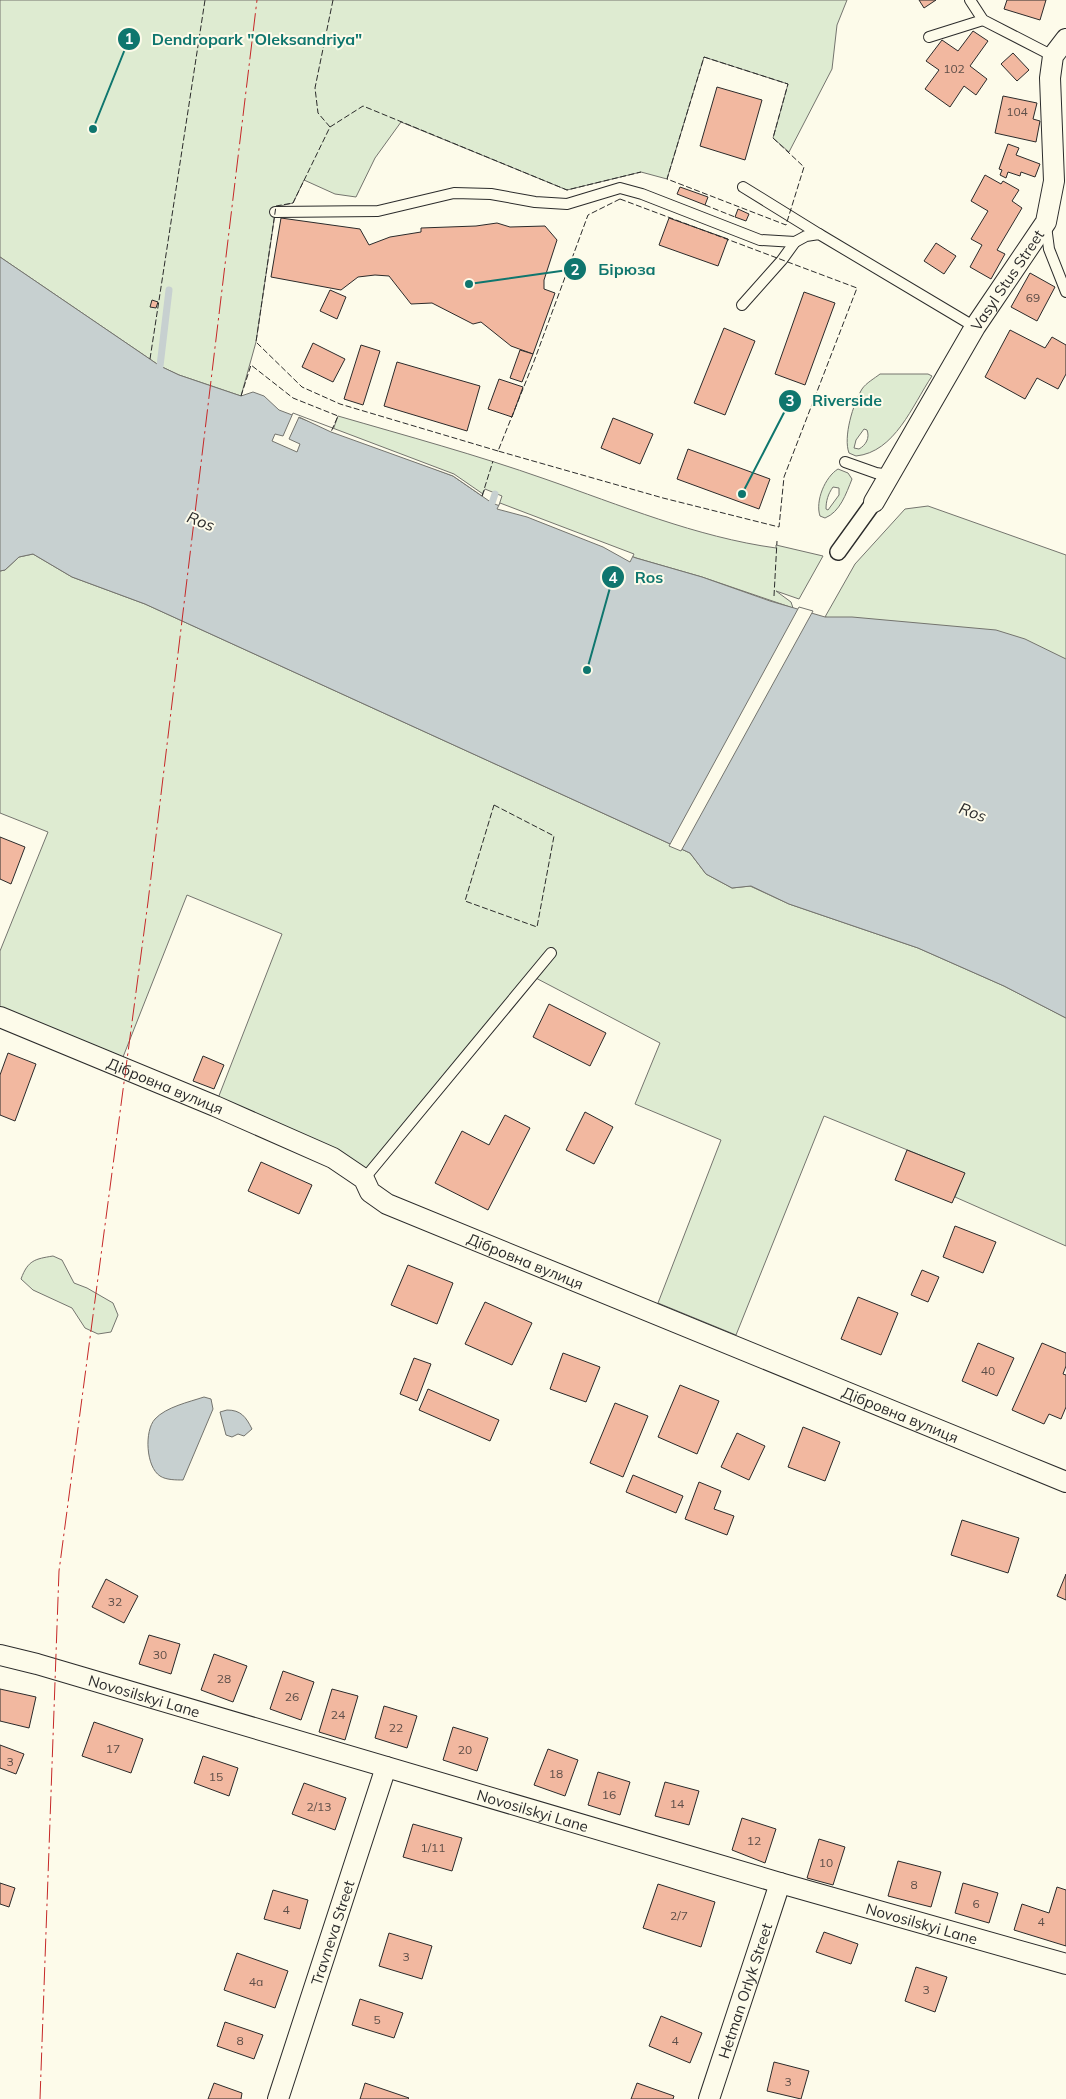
<svg xmlns="http://www.w3.org/2000/svg" width="1066" height="2099" font-family="Mulish,sans-serif">
<rect width="100%" height="100%" fill="#fdfbea"/>
<!-- green -->
<g fill="#deebd1" stroke="#74746e" fill-rule="evenodd">
<path d="M0 0H847L837 25 832 69 789 152 773 138 788 84 704 57 667 179 641 172 567 190 401 122 375 158 356 197 335 194 304 180 293 203 276 207 256 342 241 396 179 375 160 366 0 257Z"/>
<path d="M880 374H928L932 376C912 406 895 452 856 456L849 453C843 437 853 404 862 389 866 383 875 378 880 374ZM864 429 867 430C870 438 866 445 859 449L854 448 856 440Z"/>
<path d="M338 416C407 436 477 455 545 479 620 505 696 537 776 548V545L823 556 799 599 776 591 791 602 793 608 702 577 636 558 499 505 502 496 485 489 482 496 453 476 333 430Z"/>
<path d="M838 469 848 473 852 479C846 494 840 512 825 518L820 516C815 501 825 477 838 469ZM833 487 839 488V495L828 510 826 509C826 501 828 494 833 487Z"/>
<path d="M928 506 1066 555V686L901 631 825 617 855 564 905 509Z"/>
<path d="M33 554 72 577 145 604 690 853 706 874 732 888 750 886 789 904 918 948 1004 986 1066 1018V1246L955 1197 964 1173 824 1116 736 1335 658 1303 721 1140 635 1104 660 1043 532 976 364 1179 215 1106 282 934 187 895 123 1057 0 1007V951L48 832 0 813V571L5 570 19 557Z"/>
<path d="M53 1256 62 1260 74 1283 87 1288 113 1303 118 1315 111 1332 98 1334 85 1328 72 1308 33 1290 21 1279C28 1260 35 1259 53 1256Z"/>
</g>
<!-- water -->
<g fill="#c7d0d0" stroke="#74746e">
<path d="M0 257 160 366 179 375 241 396 253 392 264 396 279 410 453 476 492 503 636 558 702 577 770 601 825 617H852L996 630 1025 639 1066 659V1018L1004 986 918 948 789 904 751 886 732 888 706 874 690 853 145 604 72 577 33 554 19 557 5 570 0 571Z"/>
<path d="M204 1397 211 1399 213 1409 183 1480C176 1480 166 1480 160 1476 146 1467 144 1431 155 1419 166 1407 189 1402 204 1397Z"/>
<path d="M227 1410C241 1410 246 1417 252 1429L244 1436 238 1434 232 1437 226 1435 220 1412Z"/>
</g>
<!-- pier -->
<g fill="#fdfbea" stroke="#74746e">
<path d="M293 413 454 474 483 494 482 496 453 476 331 432 299 417 289 439 300 444 297 452 272 441 275 434 283 436Z"/>
<path d="M500 503 634 554 630 562 603 547 527 517 497 509Z"/>
<path d="M799 607 813 611 681 851 669 846Z"/>
</g>
<g fill="none" stroke-linecap="round" stroke-linejoin="round">
<!-- stream -->
<g stroke="#c7d0d0" stroke-width="7">
<path d="M160 366 169 290"/>
<path d="M492 503 495 494"/>
</g>
</g>
<!-- building -->
<g fill="#f2b8a0" stroke="#2b2b2b">
<path d="M919 0H936L924 8Z"/>
<path d="M1007 0H1046L1040 20 1004 9Z"/>
<path d="M973 31 988 41 970 66 987 79 976 95 964 86 950 107 925 89 939 70 926 61 942 40 958 51Z"/>
<path d="M1013 53 1029 70 1017 81 1001 64Z"/>
<path d="M717 87 762 100 745 160 700 146Z"/>
<path d="M1003 96 1037 103 1033 119 1040 121 1036 142 995 133Z"/>
<path d="M1008 144 1019 148 1016 155 1040 164 1035 177 1021 172 1020 176 1008 172 1006 178 1000 175 1002 170 999 169Z"/>
<path d="M985 175 1001 184 1003 181 1019 190 1012 201 1022 208 997 250 1005 254 991 279 970 267 982 245 971 239 988 211 971 201Z"/>
<path d="M680 187 708 197 705 205 677 194Z"/>
<path d="M738 209 749 214 746 221 735 217Z"/>
<path d="M281 218 360 229 369 245 390 237 421 232V228L476 226 497 223 510 227 545 226 557 240 544 280V289L555 293 533 354 511 346 481 322 473 324 432 303 411 304 389 276 375 275 358 277 341 290 271 277Z"/>
<path d="M669 218 728 239 718 266 659 245Z"/>
<path d="M936 243 956 256 944 274 924 261Z"/>
<path d="M1030 273 1055 287 1037 321 1011 307Z"/>
<path d="M330 290 346 297 337 319 320 311Z"/>
<path d="M804 292 835 303 805 385 775 374Z"/>
<path d="M152 300 158 302 156 308 150 307Z"/>
<path d="M724 328 755 341 725 415 694 403Z"/>
<path d="M1010 330 1045 348 1052 337 1066 345V374L1058 389 1037 378 1025 399 985 377Z"/>
<path d="M313 343 345 359 333 382 302 367Z"/>
<path d="M361 345 380 351 363 405 344 399Z"/>
<path d="M520 350 533 354 522 382 510 378Z"/>
<path d="M397 362 480 386 467 431 384 406Z"/>
<path d="M499 379 523 387 512 417 488 409Z"/>
<path d="M613 418 653 434 640 464 601 448Z"/>
<path d="M688 449 770 479 759 509 677 479Z"/>
<path d="M0 837 25 847 11 884 0 879Z"/>
<path d="M549 1004 606 1033 590 1066 533 1037Z"/>
<path d="M8 1053 36 1064 15 1121 0 1115V1075Z"/>
<path d="M203 1056 224 1065 214 1089 193 1081Z"/>
<path d="M585 1112 613 1127 594 1164 566 1150Z"/>
<path d="M505 1115 530 1128 488 1210 435 1183 462 1131 489 1145Z"/>
<path d="M907 1150 965 1173 952 1203 895 1180Z"/>
<path d="M261 1162 312 1185 299 1214 248 1191Z"/>
<path d="M955 1226 996 1242 983 1273 943 1257Z"/>
<path d="M408 1265 453 1283 437 1324 391 1305Z"/>
<path d="M922 1270 939 1277 928 1302 911 1295Z"/>
<path d="M858 1297 898 1313 881 1355 841 1339Z"/>
<path d="M485 1302 532 1323 512 1365 465 1344Z"/>
<path d="M978 1343 1014 1358 997 1396 962 1381Z"/>
<path d="M1042 1343 1066 1353V1366L1063 1374 1066 1375V1407L1061 1419 1049 1414 1044 1424 1012 1410Z"/>
<path d="M563 1353 600 1367 586 1402 550 1389Z"/>
<path d="M414 1358 431 1364 417 1401 400 1394Z"/>
<path d="M680 1385 719 1401 697 1454 658 1437Z"/>
<path d="M428 1389 499 1420 490 1441 419 1410Z"/>
<path d="M615 1403 648 1416 623 1477 590 1463Z"/>
<path d="M803 1427 840 1442 825 1481 788 1467Z"/>
<path d="M737 1433 765 1446 749 1480 721 1467Z"/>
<path d="M633 1475 683 1496 676 1513 626 1492Z"/>
<path d="M699 1482 721 1491 714 1509 734 1516 727 1535 685 1519Z"/>
<path d="M962 1520 1019 1538 1008 1573 951 1555Z"/>
<path d="M1066 1574V1600L1057 1596Z"/>
<path d="M106 1579 138 1596 124 1623 92 1607Z"/>
<path d="M149 1635 180 1644 171 1674 139 1664Z"/>
<path d="M214 1654 247 1666 233 1702 201 1690Z"/>
<path d="M283 1671 314 1682 301 1720 270 1709Z"/>
<path d="M0 1689 36 1697 29 1728 0 1721Z"/>
<path d="M332 1689 358 1696 345 1740 319 1732Z"/>
<path d="M384 1706 417 1716 407 1748 375 1738Z"/>
<path d="M94 1722 143 1739 131 1773 82 1756Z"/>
<path d="M453 1727 488 1738 477 1771 443 1760Z"/>
<path d="M0 1745 24 1754 16 1774 0 1768Z"/>
<path d="M548 1749 578 1760 565 1796 534 1785Z"/>
<path d="M203 1756 238 1768 229 1796 194 1783Z"/>
<path d="M598 1772 630 1782 620 1815 588 1805Z"/>
<path d="M665 1782 699 1791 689 1825 655 1816Z"/>
<path d="M304 1783 346 1798 335 1830 292 1814Z"/>
<path d="M742 1818 776 1829 765 1863 732 1850Z"/>
<path d="M413 1824 462 1838 452 1871 403 1857Z"/>
<path d="M819 1839 845 1847 833 1885 807 1878Z"/>
<path d="M898 1861 941 1872 931 1907 888 1896Z"/>
<path d="M0 1883 15 1888 9 1907 0 1904Z"/>
<path d="M963 1883 998 1893 989 1923 955 1913Z"/>
<path d="M658 1884 715 1902 701 1947 643 1928Z"/>
<path d="M1057 1887 1066 1890V1946L1014 1930 1022 1904 1049 1913Z"/>
<path d="M273 1890 308 1900 300 1929 264 1919Z"/>
<path d="M824 1932 858 1944 851 1964 816 1952Z"/>
<path d="M389 1933 432 1946 422 1979 379 1966Z"/>
<path d="M237 1953 288 1971 275 2008 224 1990Z"/>
<path d="M916 1967 947 1977 935 2012 905 2001Z"/>
<path d="M360 1999 403 2013 394 2038 352 2025Z"/>
<path d="M661 2016 702 2033 690 2063 649 2046Z"/>
<path d="M225 2022 263 2035 254 2059 217 2046Z"/>
<path d="M774 2062 809 2071 801 2099 767 2091Z"/>
<path d="M214 2083 242 2093 241 2099H208Z"/>
<path d="M365 2083 409 2098 408 2099H360Z"/>
<path d="M637 2083 674 2096 673 2099H631Z"/>
</g>
<g fill="none" stroke-linecap="round" stroke-linejoin="round">
<!-- service casing -->
<g stroke="#2b2b2b" stroke-width="12">
<g id="service">
<path d="M970 0 983 20 1053 56"/>
<path d="M929 37 983 20"/>
<path d="M743 187 819 234"/>
<path d="M275 212 378 211 454 193 491 194 535 202 567 204 620 188 642 194 760 240 795 242 806 236 819 234 975 327"/>
<path d="M1046 226 1049 249 1066 292"/>
<path d="M742 305 782 260 795 242"/>
<path d="M845 462 876 473 889 475"/>
<path d="M364 1179 551 953"/>
</g>
</g>
<!-- pedestrian casing -->
<g stroke="#2b2b2b" stroke-width="18">
<path id="pedestrian" d="M838 552 874 502"/>
</g>
<!-- minor casing -->
<g stroke="#2b2b2b" stroke-width="22">
<g id="minor">
<path id="s1" d="M874 502 975 327 1046 222 1054 181 1050 78 1053 56 1066 39"/>
<path id="s2" d="M0 1017 215 1106 333 1158 364 1179 370 1192 387 1204 1066 1482"/>
<path id="s3" d="M0 1655 37 1664 780 1883 1066 1964"/>
<path id="s4" d="M278 2099 386 1767"/>
<path id="s5" d="M709 2099 780 1883"/>
</g>
</g>
<!-- service -->
<use href="#service" stroke="#fdfbea" stroke-width="10"/>
<!-- pedestrian -->
<use href="#pedestrian" stroke="#fdfbea" stroke-width="15"/>
<!-- minor -->
<use href="#minor" stroke="#fdfbea" stroke-width="20"/>
<!-- fence -->
<g stroke="#2b2b2b" stroke-width="1" stroke-dasharray="6 2.5" stroke-linecap="butt">
<path d="M704 57 788 84 773 138 804 167 786 225 667 179Z"/>
<path d="M330 127 318 113 315 88 333 0"/>
<path d="M620 199 857 288 784 477 779 527 663 498 498 451 533 364 588 215Z"/>
<path d="M705 205 735 217"/>
<path d="M150 359 205 0"/>
<path d="M241 396 251 365 293 398 338 416 331 432"/>
<path d="M498 451 340 404 302 387 256 342 276 206 293 203 330 127 363 106 567 190 641 172"/>
<path d="M482 496 493 461"/>
<path d="M774 596 777 541"/>
<path d="M494 805 554 836 537 927 465 901Z"/>
</g>
<!-- power -->
<path stroke="#c62828" stroke-width="1" stroke-dasharray="18 4 2.5 4" stroke-linecap="butt" d="M40 2099 59 1571 148 902 257 0"/>
</g>
<g text-anchor="middle" dominant-baseline="central" stroke-width="4" stroke-linejoin="round" paint-order="stroke">
<!-- number labels -->
<g font-size="12" fill="#5d4e48">
<text x="954" y="68">102</text>
<text x="1017" y="111">104</text>
<text x="1033" y="297">69</text>
<text x="988" y="1370">40</text>
<text x="115" y="1601">32</text>
<text x="160" y="1654">30</text>
<text x="224" y="1678">28</text>
<text x="292" y="1696">26</text>
<text x="338" y="1714">24</text>
<text x="396" y="1727">22</text>
<text x="113" y="1748">17</text>
<text x="465" y="1749">20</text>
<text x="10" y="1761">3</text>
<text x="556" y="1773">18</text>
<text x="216" y="1776">15</text>
<text x="609" y="1794">16</text>
<text x="677" y="1803">14</text>
<text x="319" y="1806">2/13</text>
<text x="754" y="1840">12</text>
<text x="433" y="1847">1/11</text>
<text x="826" y="1862">10</text>
<text x="914" y="1884">8</text>
<text x="976" y="1903">6</text>
<text x="286" y="1909">4</text>
<text x="679" y="1915">2/7</text>
<text x="1041" y="1921">4</text>
<text x="406" y="1956">3</text>
<text x="256" y="1981">4а</text>
<text x="926" y="1989">3</text>
<text x="377" y="2019">5</text>
<text x="240" y="2040">8</text>
<text x="675" y="2040">4</text>
<text x="788" y="2081">3</text>
</g>
<!-- street labels -->
<g font-size="15" fill="#2b2b2b" stroke="#fdfbea">
<text stroke="none"><textPath href="#s1" startOffset="259">Vasyl Stus Street</textPath></text>
<text stroke="none"><textPath href="#s2" startOffset="179">Дібровна вулиця</textPath></text>
<text stroke="none"><textPath href="#s2" startOffset="584">Дібровна вулиця</textPath></text>
<text stroke="none"><textPath href="#s2" startOffset="989">Дібровна вулиця</textPath></text>
<text stroke="none"><textPath href="#s3" startOffset="150">Novosilskyi Lane</textPath></text>
<text stroke="none"><textPath href="#s3" startOffset="555">Novosilskyi Lane</textPath></text>
<text stroke="none"><textPath href="#s3" startOffset="960">Novosilskyi Lane</textPath></text>
<text stroke="none"><textPath href="#s4" startOffset="175">Travneva Street</textPath></text>
<text stroke="none"><textPath href="#s5" startOffset="114">Hetman Orlyk Street</textPath></text>
</g>
<!-- water labels -->
<g font-size="16" font-style="italic" fill="#2b2b2b" stroke="#fdfbea">
<text transform="translate(201 521) rotate(21)">Ros</text>
<text transform="translate(973 812) rotate(20)">Ros</text>
</g>
</g>
<!-- callouts -->
<path fill="none" stroke="#0f766e" stroke-width="2" d="M93 129L129 39M469 284L575 269M742 494L790 401M587 670L613 577"/>
<g fill="#0f766e" stroke="#fdfbea" stroke-width="2">
<circle cx="93" cy="129" r="5"/>
<circle cx="469" cy="284" r="5"/>
<circle cx="742" cy="494" r="5"/>
<circle cx="587" cy="670" r="5"/>
<circle cx="129" cy="39" r="12"/>
<circle cx="575" cy="269" r="12"/>
<circle cx="790" cy="401" r="12"/>
<circle cx="613" cy="577" r="12"/>
</g>
<g font-size="15" text-anchor="middle" font-weight="bold" fill="#fff">
<text x="129" y="44">1</text>
<text x="575" y="275">2</text>
<text x="790" y="406">3</text>
<text x="613" y="583">4</text>
</g>
<g font-size="16" text-anchor="middle" font-weight="bold" fill="#0f766e" stroke="#fdfbea" stroke-width="4" stroke-linejoin="round" paint-order="stroke">
<text x="257" y="45">Dendropark "Oleksandriya"</text>
<text x="627" y="275">Бірюза</text>
<text x="847" y="406">Riverside</text>
<text x="649" y="583">Ros</text>
</g>
</svg>
